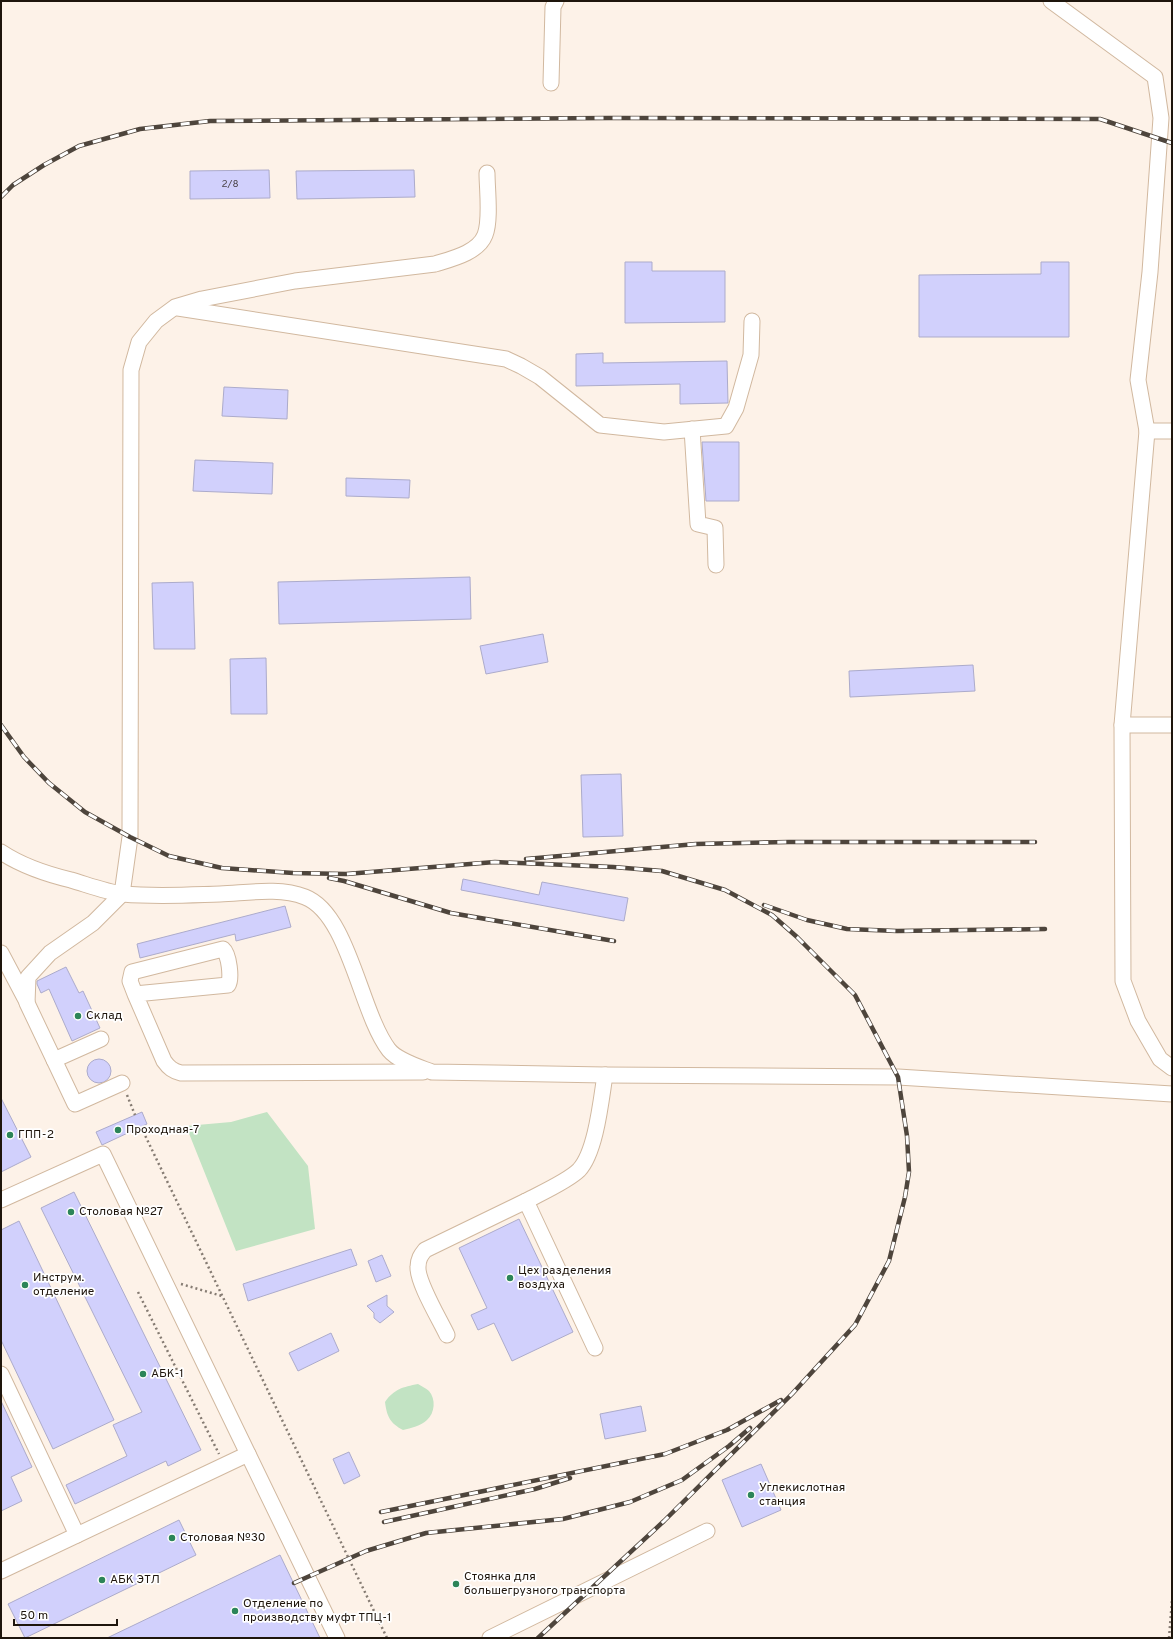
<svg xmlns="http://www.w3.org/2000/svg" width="1173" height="1639" font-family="Overpass,sans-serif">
<rect width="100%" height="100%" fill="#fdf2e8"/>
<!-- green -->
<g fill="#c2e3c3">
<path d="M267 1112 308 1166 315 1229 236 1251 186 1126 231 1122Z"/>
<path d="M418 1384C421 1386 426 1388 429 1391 436 1399 435 1413 427 1420 421 1426 411 1428 403 1430 390 1423 387 1417 385 1402 394 1389 403 1387 418 1384Z"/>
</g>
<!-- building -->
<g fill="#d1d0fc" stroke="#acabcb">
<path d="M269 170 270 198 190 199V171Z"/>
<path d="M414 170 415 197 297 199 296 171Z"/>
<path d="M625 262H652V271H725V322L625 323Z"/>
<path d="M1041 262H1069V337H919V275L1041 274Z"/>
<path d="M603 353V363L727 361 728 403 680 404V384L576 386V354Z"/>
<path d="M224 387 288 390 287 419 222 416Z"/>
<path d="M702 442H739V501H706Z"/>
<path d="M195 460 273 463 272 494 193 491Z"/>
<path d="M346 478 410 480 409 498 346 496Z"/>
<path d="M470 577 471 619 279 624 278 582Z"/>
<path d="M193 582 195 649H154L152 583Z"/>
<path d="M543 634 548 662 486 674 480 646Z"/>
<path d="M266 658 267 714H231L230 659Z"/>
<path d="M973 665 975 691 850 697 849 671Z"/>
<path d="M621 774 623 836 583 837 581 775Z"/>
<path d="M463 879 539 895 542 882 628 898 624 921 461 890Z"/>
<path d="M285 906 291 927 236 941 235 934 140 958 137 944Z"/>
<path d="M66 967 79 993 83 991 100 1028 72 1041 49 989 41 993 37 984V981Z"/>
<circle cx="99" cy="1071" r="12"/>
<path d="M1 1098 31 1157 1 1172Z"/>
<path d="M142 1112 147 1124 102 1145 96 1132Z"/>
<path d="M74 1192 201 1450 168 1466 166 1461 75 1504 66 1485 127 1456 113 1425 142 1412 41 1208Z"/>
<path d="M519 1219 573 1332 512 1361 494 1323 478 1330 471 1315 487 1308 459 1248Z"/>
<path d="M19 1221 114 1420 53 1449 1 1340V1230Z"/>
<path d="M351 1249 357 1265 248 1301 243 1284Z"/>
<path d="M382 1255 391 1276 376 1282 368 1261Z"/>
<path d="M387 1295V1306L394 1312 380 1323 374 1318V1313L367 1306Z"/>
<path d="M331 1333 339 1351 298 1371 289 1353Z"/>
<path d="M1 1401 32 1467 11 1477 22 1501 1 1511Z"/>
<path d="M641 1406 646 1431 605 1439 600 1414Z"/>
<path d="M349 1452 360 1476 344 1484 333 1459Z"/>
<path d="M761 1464 781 1510 742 1527 722 1480Z"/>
<path d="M179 1520 196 1555 25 1638 8 1604Z"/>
<path d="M280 1555 320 1638H107Z"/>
</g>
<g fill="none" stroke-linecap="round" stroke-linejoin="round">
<!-- minor casing -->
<g stroke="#d1b89f" stroke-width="17">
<g id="minor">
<path d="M1051 1 1155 77 1161 118 1150 272 1138 380 1147 431"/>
<path d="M551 83 553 7 556 1"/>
<path d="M178 308 506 359 521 366 540 377 600 425 664 432 726 426 736 408 751 355 752 321"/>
<path d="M692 429 698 524 715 528 716 565"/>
<path d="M1172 431H1147L1122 725 1123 981 1138 1021 1160 1059 1172 1068"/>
<path d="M1122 725H1172"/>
<path d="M1 852C22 866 46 874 71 880 88 885 106 892 123 894 156 897 188 895 220 894 247 893 279 887 305 897 349 914 360 1012 389 1050 398 1061 419 1067 432 1072L605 1075 898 1077 1172 1094"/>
<path d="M1 953 27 1002"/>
<path d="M135 994 228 985C232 979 229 954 223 949L132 972 130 981 135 994 164 1061C169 1068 173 1071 181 1073L423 1072"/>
<path d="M54 1060 101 1039"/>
<path d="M122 1083 75 1104 27 1003 28 977 50 953 93 923 122 894 130 837 131 370 139 342 156 321 175 307 202 299 295 281 435 264C451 259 478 253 485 235 491 220 487 189 487 173"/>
<path d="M1 1200 103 1154 248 1454"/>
<path d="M526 1201C541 1193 568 1181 579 1170 596 1152 601 1100 605 1075"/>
<path d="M447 1335C440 1320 417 1282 418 1267 418 1259 421 1255 425 1250L526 1201 595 1348"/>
<path d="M1 1374 77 1535"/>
<path d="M1 1571 248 1454 337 1638"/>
<path d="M490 1638 707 1531"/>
</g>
</g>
<!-- path -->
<g stroke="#867c73" stroke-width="2.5" stroke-dasharray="2 3" stroke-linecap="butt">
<path d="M127 1095 135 1115"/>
<path d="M141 1127 387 1638"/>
<path d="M181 1284 222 1296"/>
<path d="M138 1292 219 1454"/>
<path d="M1169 1638 1172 1600"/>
</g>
<!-- minor -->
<use href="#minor" stroke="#fff" stroke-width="15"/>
<!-- rail casing -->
<g stroke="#4e453c" stroke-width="4.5">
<g id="rail">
<path d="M1 197 13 185 44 165 79 146 140 129 210 121 609 118 1100 119 1172 143"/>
<path d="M1 725 24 757 49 783 85 812 130 837 169 856 222 868 293 873 346 874 495 862 613 867 662 871 725 890 772 915 797 937 855 995 898 1077 907 1136 909 1172 905 1197 889 1261 855 1325 792 1394 664 1521 538 1638"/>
<path d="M526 859 696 844 789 842H1035"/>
<path d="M329 878 344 881 451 913 614 941"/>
<path d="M764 905 807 920 847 929 897 931 1045 929"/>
<path d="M381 1512 665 1454 727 1430 781 1400"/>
<path d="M384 1522 535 1489 570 1478"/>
<path d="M294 1583 366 1551 426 1533 563 1519 630 1502 682 1480 729 1446 750 1428"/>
</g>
</g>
<!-- rail -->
<use href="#rail" stroke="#fff" stroke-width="3" stroke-dasharray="9" stroke-linecap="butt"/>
</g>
<!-- markers -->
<g fill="#2c8559" stroke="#fff" stroke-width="1.5">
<circle cx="78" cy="1016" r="4"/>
<circle cx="118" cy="1130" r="4"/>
<circle cx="10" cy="1135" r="4"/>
<circle cx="71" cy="1212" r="4"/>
<circle cx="510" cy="1278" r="4"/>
<circle cx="25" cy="1285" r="4"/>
<circle cx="143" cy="1374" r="4"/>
<circle cx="751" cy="1495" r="4"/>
<circle cx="172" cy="1538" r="4"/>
<circle cx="102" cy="1580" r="4"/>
<circle cx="456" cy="1584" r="4"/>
<circle cx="235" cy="1611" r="4"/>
</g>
<g text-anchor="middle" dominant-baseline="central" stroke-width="3.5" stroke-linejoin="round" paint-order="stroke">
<!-- number labels -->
<g font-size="10" fill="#4b4448">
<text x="230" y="184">2/8</text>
</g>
<!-- poi labels -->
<g font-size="12" fill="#1e150c" stroke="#fff" text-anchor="start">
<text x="86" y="1016">Склад</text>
<text x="126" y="1130">Проходная-7</text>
<text x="18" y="1135">ГПП-2</text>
<text x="79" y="1212">Столовая №27</text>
<text x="518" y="1271">Цех разделения<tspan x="518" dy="14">воздуха</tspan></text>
<text x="33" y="1278">Инструм.<tspan x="33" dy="14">отделение</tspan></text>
<text x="151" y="1374">АБК-1</text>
<text x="759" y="1488">Углекислотная<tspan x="759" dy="14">станция</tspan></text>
<text x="180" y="1538">Столовая №30</text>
<text x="464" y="1577">Стоянка для<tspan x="464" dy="14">большегрузного транспорта</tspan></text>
<text x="110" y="1580">АБК ЭТЛ</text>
<text x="243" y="1604">Отделение по<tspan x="243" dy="14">производству муфт ТПЦ-1</tspan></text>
</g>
</g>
<!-- border -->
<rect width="1173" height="1639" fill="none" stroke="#1e150c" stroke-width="4"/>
<!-- scale -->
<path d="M14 1619v6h103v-6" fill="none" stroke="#1e150c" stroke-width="2"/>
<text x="20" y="1619" font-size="12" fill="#1e150c" stroke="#ffffff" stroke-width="3" paint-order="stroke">50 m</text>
</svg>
